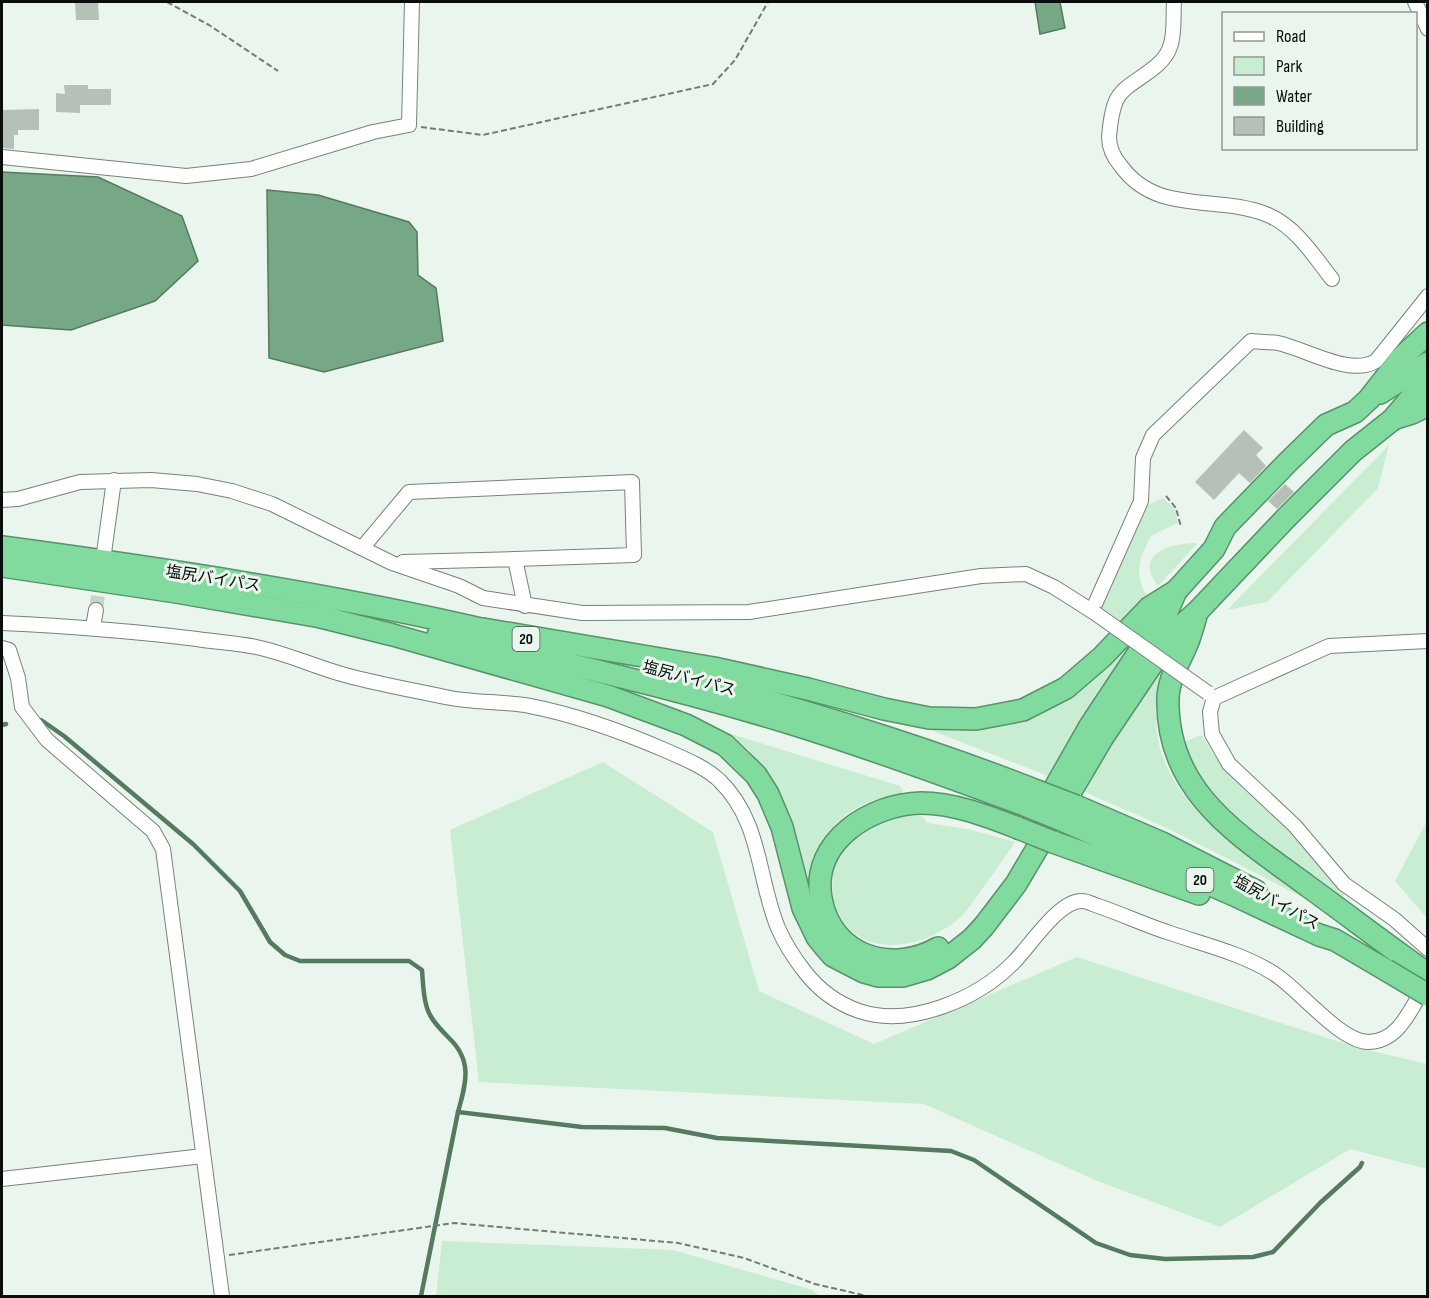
<svg xmlns="http://www.w3.org/2000/svg" width="1429" height="1298" font-family="'Sofia Sans Condensed','Noto Sans JP',sans-serif">
<rect width="100%" height="100%" fill="#eaf6ed"/>
<!-- green -->
<g fill="#c9edd2">
<path d="M1389 445 1378 488 1267 602 1227 610Z"/>
<path d="M1163 498 1175 509 1178 523 1151 536 1141 557 1139 574 1142 587 1148 598 1123 623 1101 607 1144 507Z"/>
<path d="M1198 543 1158 586C1132 553 1172 543 1198 543Z"/>
<path d="M1123 645 1127 648 1077 724 1048 776 933 731V728L977 727Z"/>
<path d="M1158 669 1164 673C1157 685 1155 704 1156 718 1156 802 1247 854 1306 899L1171 830 1080 790Z"/>
<path d="M728 733 900 786 903 791 901 795C891 797 882 798 873 801 842 810 814 841 811 873 810 880 813 889 814 896L806 897 770 778 749 750Z"/>
<path d="M1202 735C1222 775 1257 799 1289 828 1311 848 1330 871 1349 893L1341 897C1285 857 1204 812 1181 743Z"/>
<path d="M603 762 713 832 759 991 874 1044 1077 957 1355 1047 1427 1064V1169L1350 1149 1220 1227 1100 1182 924 1104 479 1082 450 830Z"/>
<path d="M902 815 922 816 927 823 968 829 1015 842C1002 861 989 880 975 899 971 904 966 912 961 917 923 951 850 963 834 900 830 882 833 864 844 848 850 839 861 828 871 824 880 819 892 818 902 815Z"/>
<path d="M1427 821V918L1395 881Z"/>
<path d="M442 1241 673 1250 813 1290 819 1296H436Z"/>
</g>
<!-- water -->
<g fill="#76a885" stroke="#557a60" stroke-width="1.5">
<path d="M1035 2H1060L1065 28 1040 34Z"/>
<path d="M2 172 98 177 182 216 198 261 155 301 71 330 2 325Z"/>
<path d="M267 190 318 195 409 222 417 232 418 275 436 288 443 341 324 372 269 358Z"/>
</g>
<g fill="none" stroke-linecap="round" stroke-linejoin="round">
<!-- stream -->
<g stroke="#557a60" stroke-width="4.5">
<path d="M41 720 64 736 193 844 240 891 270 942 285 955 300 961H409L422 970C423 982 423 996 427 1008 430 1019 441 1030 449 1038 473 1061 466 1083 458 1112L421 1296"/>
<path d="M2 725 6 724"/>
<path d="M458 1112 582 1127 665 1128 717 1138 951 1151 974 1160 1096 1243 1130 1255 1165 1259 1253 1257 1273 1252 1320 1203 1360 1167 1362 1163"/>
</g>
</g>
<!-- building -->
<g fill="#b5c0b7">
<path d="M75 2H98L99 20H76Z"/>
<path d="M64 85H88V89H111V105H80V113L56 112V93L65 94Z"/>
<path d="M39 109V130H18V135H14V149L2 148V110Z"/>
<path d="M1244 430 1263 448 1256 455 1266 466 1250 483 1239 473 1214 500 1195 482Z"/>
<path d="M1285 484 1294 492 1277 509 1268 501Z"/>
</g>
<g fill="none" stroke-linecap="round" stroke-linejoin="round">
<!-- minor-tunnel -->
<path stroke="#c8d3cb" stroke-width="14" stroke-dasharray="14 7" stroke-linecap="butt" d="M96 610 101 573"/>
<!-- minor casing -->
<g stroke="#77827a" stroke-width="16">
<g id="minor">
<path d="M1174 2C1173 16 1175 34 1170 47 1161 73 1125 80 1116 101 1111 112 1110 126 1109 137 1109 148 1114 158 1121 166 1157 216 1218 194 1268 215 1296 227 1314 256 1332 279"/>
<path d="M1415 2 1428 29"/>
<path d="M2 157 186 176 251 169 373 132 409 125 412 2"/>
<path d="M2 500 18 499 80 482 151 480 197 484 232 491 272 504 392 563 459 586 483 598 582 613 749 612 981 576 1026 574 1054 587 1095 613"/>
<path d="M363 547 409 492 632 482 634 555 515 559"/>
<path d="M104 553 114 480"/>
<path d="M403 562 515 559 525 606"/>
<path d="M1092 611 1141 501 1143 458 1153 435 1251 341C1260 342 1269 342 1278 343 1306 349 1350 377 1376 361L1428 296"/>
<path d="M2 623C67 626 132 631 197 639 216 642 237 643 256 647 286 653 315 667 345 675 378 684 412 690 445 697 473 703 502 701 530 706 577 715 623 732 667 751 685 759 705 767 719 780 762 822 757 877 778 928 785 944 794 958 805 972 819 990 836 1003 859 1011 910 1028 978 999 1014 962 1030 946 1059 900 1082 901 1087 901 1092 904 1098 906 1122 914 1145 925 1170 933 1205 945 1241 953 1273 973 1298 988 1339 1041 1368 1042 1399 1042 1411 1008 1425 986"/>
<path d="M93 627 96 610"/>
<path d="M1428 641 1329 646 1214 698 1210 712 1212 734 1229 764 1295 826 1344 884 1394 919 1428 949"/>
<path d="M2 648 9 650 18 678 22 707 47 740 153 831 163 849 222 1296"/>
<path d="M2 1179 203 1156"/>
</g>
</g>
<!-- highway casing -->
<g stroke="#57926b" stroke-width="24">
<g id="highway">
<path d="M1380 393 1428 363"/>
<path d="M1396 418 1412 413 1428 405"/>
<path d="M2 547C166 569 332 594 494 632"/>
<path d="M2 566 176 592 333 619"/>
<path d="M1197 612C1195 621 1192 630 1189 639 1182 658 1168 678 1168 699 1166 794 1242 837 1309 887 1349 916 1388 946 1428 974"/>
<path d="M321 617 393 635 608 696 686 725 725 745 756 775 768 794 782 827 803 908 817 937 825 947 833 956 864 972 878 976H903L927 969 948 958 972 939 984 926 1016 884 1103 737 1173 633 1197 612 1286 518 1353 451 1392 420 1416 392 1428 383"/>
<path d="M483 629 714 668 808 689 884 709 929 718 976 719 1023 710 1066 688 1102 657 1149 608 1176 591 1214 549 1225 527 1288 462 1326 425 1355 412 1369 399 1401 358 1428 333"/>
<path d="M438 635C554 660 672 687 786 722 868 747 947 776 1027 806"/>
<path d="M656 670C785 705 913 742 1037 791"/>
<path d="M1076 806 1162 843 1256 891"/>
<path d="M1041 812 1090 726 1145 643 1163 621 1176 591"/>
<path d="M1064 821 1234 895 1319 935 1335 940 1386 970"/>
<path d="M1053 842 1199 894"/>
<path d="M938 948C891 975 831 956 821 898 811 841 871 804 921 803 954 803 987 816 1018 828"/>
</g>
</g>
<!-- path -->
<g stroke="#737b76" stroke-width="2" stroke-dasharray="6 3" stroke-linecap="butt">
<path d="M167 2 209 25 278 71"/>
<path d="M421 127 483 135 713 84 735 60 768 2"/>
<path d="M1166 496 1176 508 1181 527"/>
<path d="M229 1255 454 1223 678 1243 744 1258 815 1284 867 1296"/>
</g>
<!-- minor -->
<use href="#minor" stroke="#fff" stroke-width="14"/>
<!-- highway -->
<use href="#highway" stroke="#81da9e" stroke-width="21"/>
<!-- minor-bridge casing -->
<g stroke="#77827a" stroke-width="16" stroke-linecap="butt">
<path id="minor-bridge" d="M1095 613 1208 693"/>
</g>
<!-- highway-bridge casing -->
<g stroke="#57926b" stroke-width="24" stroke-linecap="butt">
<g id="highway-bridge">
<path d="M1037 791 1076 806"/>
<path d="M1027 806 1064 821"/>
<path d="M1018 828 1053 842"/>
<path d="M1386 970 1428 995"/>
</g>
</g>
<!-- minor-bridge -->
<use href="#minor-bridge" stroke="#fff" stroke-width="14"/>
<!-- highway-bridge -->
<use href="#highway-bridge" stroke="#81da9e" stroke-width="21"/>
</g>
<g text-anchor="middle" dominant-baseline="central" stroke-width="6" stroke-linejoin="round" paint-order="stroke">
<!-- shield labels -->
<g fill="#eaf6ed" stroke="#4c534f" stroke-width="1.5">
<rect x="512.5" y="627" width="27" height="24" rx="4.5"/>
<rect x="1186.5" y="868" width="27" height="24" rx="4.5"/>
</g>
<g font-size="15" font-weight="bold" fill="#090d0b">
<text x="526" y="639">20</text>
<text x="1200" y="880">20</text>
</g>
<!-- street labels -->
<g font-size="16" fill="#090d0b" stroke="#eaf6ed">
<text transform="translate(213 579) rotate(9)">塩尻バイパス</text>
<text transform="translate(689 679) rotate(15)">塩尻バイパス</text>
<text transform="translate(1276 903) rotate(29)">塩尻バイパス</text>
</g>
</g>
<!-- border -->
<rect width="1429" height="1298" fill="none" stroke="#090d0b" stroke-width="6"/>
<!-- legend -->
<rect x="1222" y="12" width="195" height="138" fill="#eaf6ed" stroke="#909993" stroke-width="1.5"/>
<rect x="1234" y="32" width="30" height="9" fill="#ffffff" stroke="#909993" stroke-width="1.5"/>
<text x="1276" y="42" font-size="18" fill="#090d0b">Road</text>
<rect x="1234" y="57" width="30" height="18" fill="#c9edd2" stroke="#909993" stroke-width="1.5"/>
<text x="1276" y="72" font-size="18" fill="#090d0b">Park</text>
<rect x="1234" y="87" width="30" height="18" fill="#76a885" stroke="#909993" stroke-width="1.5"/>
<text x="1276" y="102" font-size="18" fill="#090d0b">Water</text>
<rect x="1234" y="117" width="30" height="18" fill="#b5c0b7" stroke="#909993" stroke-width="1.5"/>
<text x="1276" y="132" font-size="18" fill="#090d0b">Building</text>
</svg>
